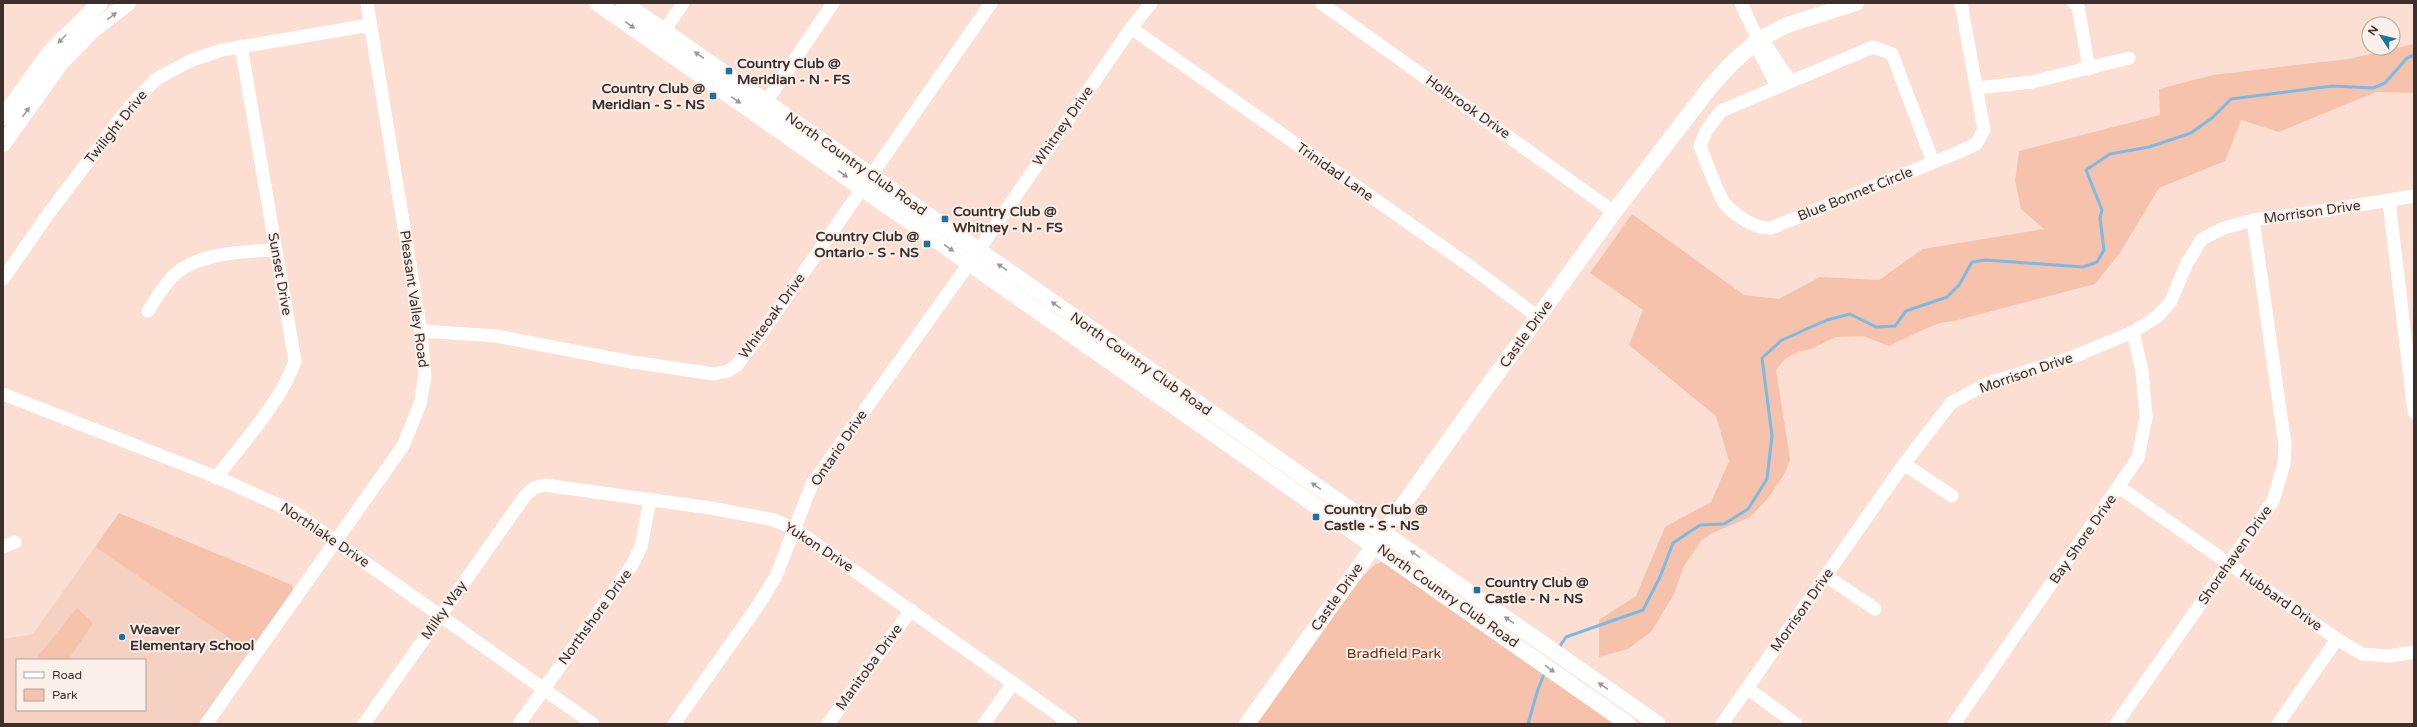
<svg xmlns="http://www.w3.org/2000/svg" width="2417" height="727" font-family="'Varela Round',sans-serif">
<rect width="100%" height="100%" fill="#fcdfd2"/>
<!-- built -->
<path fill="#f5d1c1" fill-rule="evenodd" d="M95 547 250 652 199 724H3V639L33 634ZM17 660H145V710H17Z"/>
<!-- green -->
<g fill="#f6c2ab">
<path d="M2414 44V93L2376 92 2279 132 2241 120 2225 161 2159 188 2119 254 2095 284 1954 321 1940 323 1927 328 1889 346 1863 336 1836 337 1811 349 1797 352 1785 359 1776 370 1788 446 1790 460 1785 473 1769 497 1750 517 1712 533 1701 541 1684 566 1674 594 1651 632 1628 649 1599 657V620L1636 596 1665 527 1711 502 1729 461 1716 416 1629 345 1643 310 1590 273 1632 214 1744 295 1779 299 1820 277 1879 280 1923 249 2044 229 2021 209 2015 181 2019 151 2160 115 2159 89 2213 75 2348 59Z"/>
<path d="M119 513 292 585 293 590 250 652 95 547Z"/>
<path d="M1386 561 1620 724H1253L1363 576 1376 564Z"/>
<path d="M77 608 93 623 68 660H35Z"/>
</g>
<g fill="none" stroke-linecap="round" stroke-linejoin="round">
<!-- stream -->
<g stroke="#7abae4" stroke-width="3">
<path d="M1558 649 1566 637 1643 610 1660 577 1673 543 1700 525 1724 524 1748 509 1767 479 1772 436 1762 358 1782 340 1827 320 1850 314 1876 327 1895 326 1906 311 1947 297 1959 285 1972 262 1986 260 2083 267 2097 262 2104 250 2100 218 2102 210 2086 170 2110 154 2149 147 2191 133 2212 118 2231 99 2332 86 2373 88 2385 83 2407 58 2414 55"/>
<path d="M1528 724 1538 689 1545 672"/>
</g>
<!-- minor -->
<g stroke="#fff" stroke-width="13">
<path d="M1321 3 1614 212"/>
<path d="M1741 3 1758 40V49L1777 86"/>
<path d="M2074 3 2078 6 2089 69"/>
<path d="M1131 28 1467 264 1538 317"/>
<path d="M659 38 683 3"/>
<path d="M1758 40 1765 44 1790 81"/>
<path d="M1976 88 2032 82 2129 58"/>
<path d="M761 109 833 3"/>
<path d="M1933 162 1892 54 1873 47 1721 111 1706 131 1700 146C1706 160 1717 193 1725 204 1736 216 1755 229 1771 228L1959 152 1976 144 1984 130 1961 3"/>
<path d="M2389 201 2414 412"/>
<path d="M3 279 49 213 130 106 156 79 192 60 222 50 370 25"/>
<path d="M148 311C156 299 164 285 173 276 196 253 245 251 275 250"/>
<path d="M421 331 496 336 626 361 714 374 728 371 736 366 763 331 991 3"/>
<path d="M3 394 219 478 294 512 593 724"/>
<path d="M1904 464 1952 496"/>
<path d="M216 478C243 442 281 402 295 361L241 46"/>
<path d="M2119 487 2337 639 2362 654 2389 656 2414 652"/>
<path d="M3 547 15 542"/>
<path d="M1826 576 1875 609"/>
<path d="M1747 688 1796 724"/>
<path d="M206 724 403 446 420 404 425 376 421 331 367 3"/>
<path d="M364 724 525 496 534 488 544 485 711 508 774 520 795 529 1071 724"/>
<path d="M519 724 632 565 641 547 650 500"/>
<path d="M674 724 757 607 776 576 812 484 978 251 1131 28 1151 3"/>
<path d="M828 724 911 610"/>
<path d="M984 724 1013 683"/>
<path d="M1722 724 1904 464 1951 403 1986 384 2070 358 2133 332 2158 316 2171 301 2187 263 2202 239 2224 228 2253 220 2322 211 2414 196"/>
<path d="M1954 724 2138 458 2146 417 2142 371 2133 332"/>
<path d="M2116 724 2273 501 2284 464 2285 445 2253 220"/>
<path d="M2278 724 2337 639"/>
</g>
<!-- major -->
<g stroke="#fff" stroke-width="16">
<path d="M597 3 1628 724"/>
<path d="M624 3 1658 724"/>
<path d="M3 117 50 52 100 3"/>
<path d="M3 144 60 64 93 30 128 3"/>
<path d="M1247 724 1470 411 1614 212 1711 86 1731 64 1758 40 1787 25 1856 3"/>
</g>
</g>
<!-- one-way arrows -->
<defs><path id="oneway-solid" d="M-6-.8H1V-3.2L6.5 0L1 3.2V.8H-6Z"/></defs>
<g fill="#9d9895">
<use href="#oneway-solid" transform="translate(112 16) rotate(-37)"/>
<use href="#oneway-solid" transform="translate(630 25) rotate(35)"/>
<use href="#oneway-solid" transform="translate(62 39) rotate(134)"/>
<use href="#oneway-solid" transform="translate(699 55) rotate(-145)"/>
<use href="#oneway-solid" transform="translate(736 100) rotate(35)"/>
<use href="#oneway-solid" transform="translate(26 112) rotate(-54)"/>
<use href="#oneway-solid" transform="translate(843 174) rotate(35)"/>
<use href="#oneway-solid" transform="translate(949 248) rotate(35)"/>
<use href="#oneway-solid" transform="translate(1002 267) rotate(-146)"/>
<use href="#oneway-solid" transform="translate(1056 305) rotate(-145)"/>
<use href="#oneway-solid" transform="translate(1316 486) rotate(-145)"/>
<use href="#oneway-solid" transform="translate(1415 554) rotate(-145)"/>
<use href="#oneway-solid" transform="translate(1509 620) rotate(-145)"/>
<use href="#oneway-solid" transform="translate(1550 669) rotate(36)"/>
<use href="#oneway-solid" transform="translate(1603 686) rotate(-145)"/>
</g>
<!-- markers -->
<g fill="#1b73a2" stroke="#fcf0eb" stroke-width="1.5">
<rect x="725" y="67" width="8" height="8" rx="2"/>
<rect x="709" y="92" width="8" height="8" rx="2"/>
<rect x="941" y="215" width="8" height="8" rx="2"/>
<rect x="923" y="240" width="8" height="8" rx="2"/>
<rect x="1312" y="513" width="8" height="8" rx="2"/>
<rect x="1473" y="586" width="8" height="8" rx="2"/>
<circle cx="122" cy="637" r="4"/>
</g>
<g text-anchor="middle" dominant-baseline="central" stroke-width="4" stroke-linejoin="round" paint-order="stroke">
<!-- poi labels -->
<g font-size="14" font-weight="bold" fill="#3b302b" stroke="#fcf0eb" text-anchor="start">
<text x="737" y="63">Country Club @<tspan x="737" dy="16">Meridian - N - FS</tspan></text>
<text x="705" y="88" text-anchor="end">Country Club @<tspan x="705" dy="16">Meridian - S - NS</tspan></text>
<text x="953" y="211">Country Club @<tspan x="953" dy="16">Whitney - N - FS</tspan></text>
<text x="919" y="236" text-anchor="end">Country Club @<tspan x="919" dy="16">Ontario - S - NS</tspan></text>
<text x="1324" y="509">Country Club @<tspan x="1324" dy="16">Castle - S - NS</tspan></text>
<text x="1485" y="582">Country Club @<tspan x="1485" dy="16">Castle - N - NS</tspan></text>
<text x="130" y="629">Weaver<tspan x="130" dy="16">Elementary School</tspan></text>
</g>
<!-- street labels -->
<g font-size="14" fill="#3b302b" stroke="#fcf0eb">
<text transform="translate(1468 107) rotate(35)">Holbrook Drive</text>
<text transform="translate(1063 126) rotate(-55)">Whitney Drive</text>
<text transform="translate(116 127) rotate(-51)">Twilight Drive</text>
<text transform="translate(856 164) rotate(35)">North Country Club Road</text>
<text transform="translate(1335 172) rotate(35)">Trinidad Lane</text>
<text transform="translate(1855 194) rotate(-22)">Blue Bonnet Circle</text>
<text transform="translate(2312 212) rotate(-8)">Morrison Drive</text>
<text transform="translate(280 274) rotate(80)">Sunset Drive</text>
<text transform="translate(414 299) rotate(82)">Pleasant Valley Road</text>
<text transform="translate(772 316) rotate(-54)">Whiteoak Drive</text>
<text transform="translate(1526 334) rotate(-54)">Castle Drive</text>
<text transform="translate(1141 364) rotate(35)">North Country Club Road</text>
<text transform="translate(2026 373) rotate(-19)">Morrison Drive</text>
<text transform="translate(839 448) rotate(-56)">Ontario Drive</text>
<text transform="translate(325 535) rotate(34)">Northlake Drive</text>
<text transform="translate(2083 539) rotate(-55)">Bay Shore Drive</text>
<text transform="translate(819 547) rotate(33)">Yukon Drive</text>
<text transform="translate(2235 555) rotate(-55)">Shorehaven Drive</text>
<text transform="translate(1448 596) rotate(35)">North Country Club Road</text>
<text transform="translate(1337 597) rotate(-55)">Castle Drive</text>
<text transform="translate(2281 600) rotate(35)">Hubbard Drive</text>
<text transform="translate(444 610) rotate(-55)">Milky Way</text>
<text transform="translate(1802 610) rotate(-55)">Morrison Drive</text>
<text transform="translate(595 617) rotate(-54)">Northshore Drive</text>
<text transform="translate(869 667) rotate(-54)">Manitoba Drive</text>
</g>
<!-- park labels -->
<g font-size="14" fill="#6a2e0e" stroke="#fcf0eb">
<text x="1394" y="653">Bradfield Park</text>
</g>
</g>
<!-- border -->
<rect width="2417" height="727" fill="none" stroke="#3b302b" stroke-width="8"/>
<!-- legend -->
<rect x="16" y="659" width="130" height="52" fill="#fcf0eb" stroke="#afa39e"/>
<rect x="24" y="672" width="20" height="6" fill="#ffffff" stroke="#afa39e"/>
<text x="52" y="679" font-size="12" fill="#3b302b">Road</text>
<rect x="24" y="689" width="20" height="12" fill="#f6c2ab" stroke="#afa39e"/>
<text x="52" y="699" font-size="12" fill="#3b302b">Park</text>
<!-- north arrow -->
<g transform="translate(2381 36) rotate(305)"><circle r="19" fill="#fcf0eb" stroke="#afa39e"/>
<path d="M0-3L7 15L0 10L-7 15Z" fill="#1b73a2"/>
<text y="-6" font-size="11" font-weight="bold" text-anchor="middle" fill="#3b302b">N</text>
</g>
</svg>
